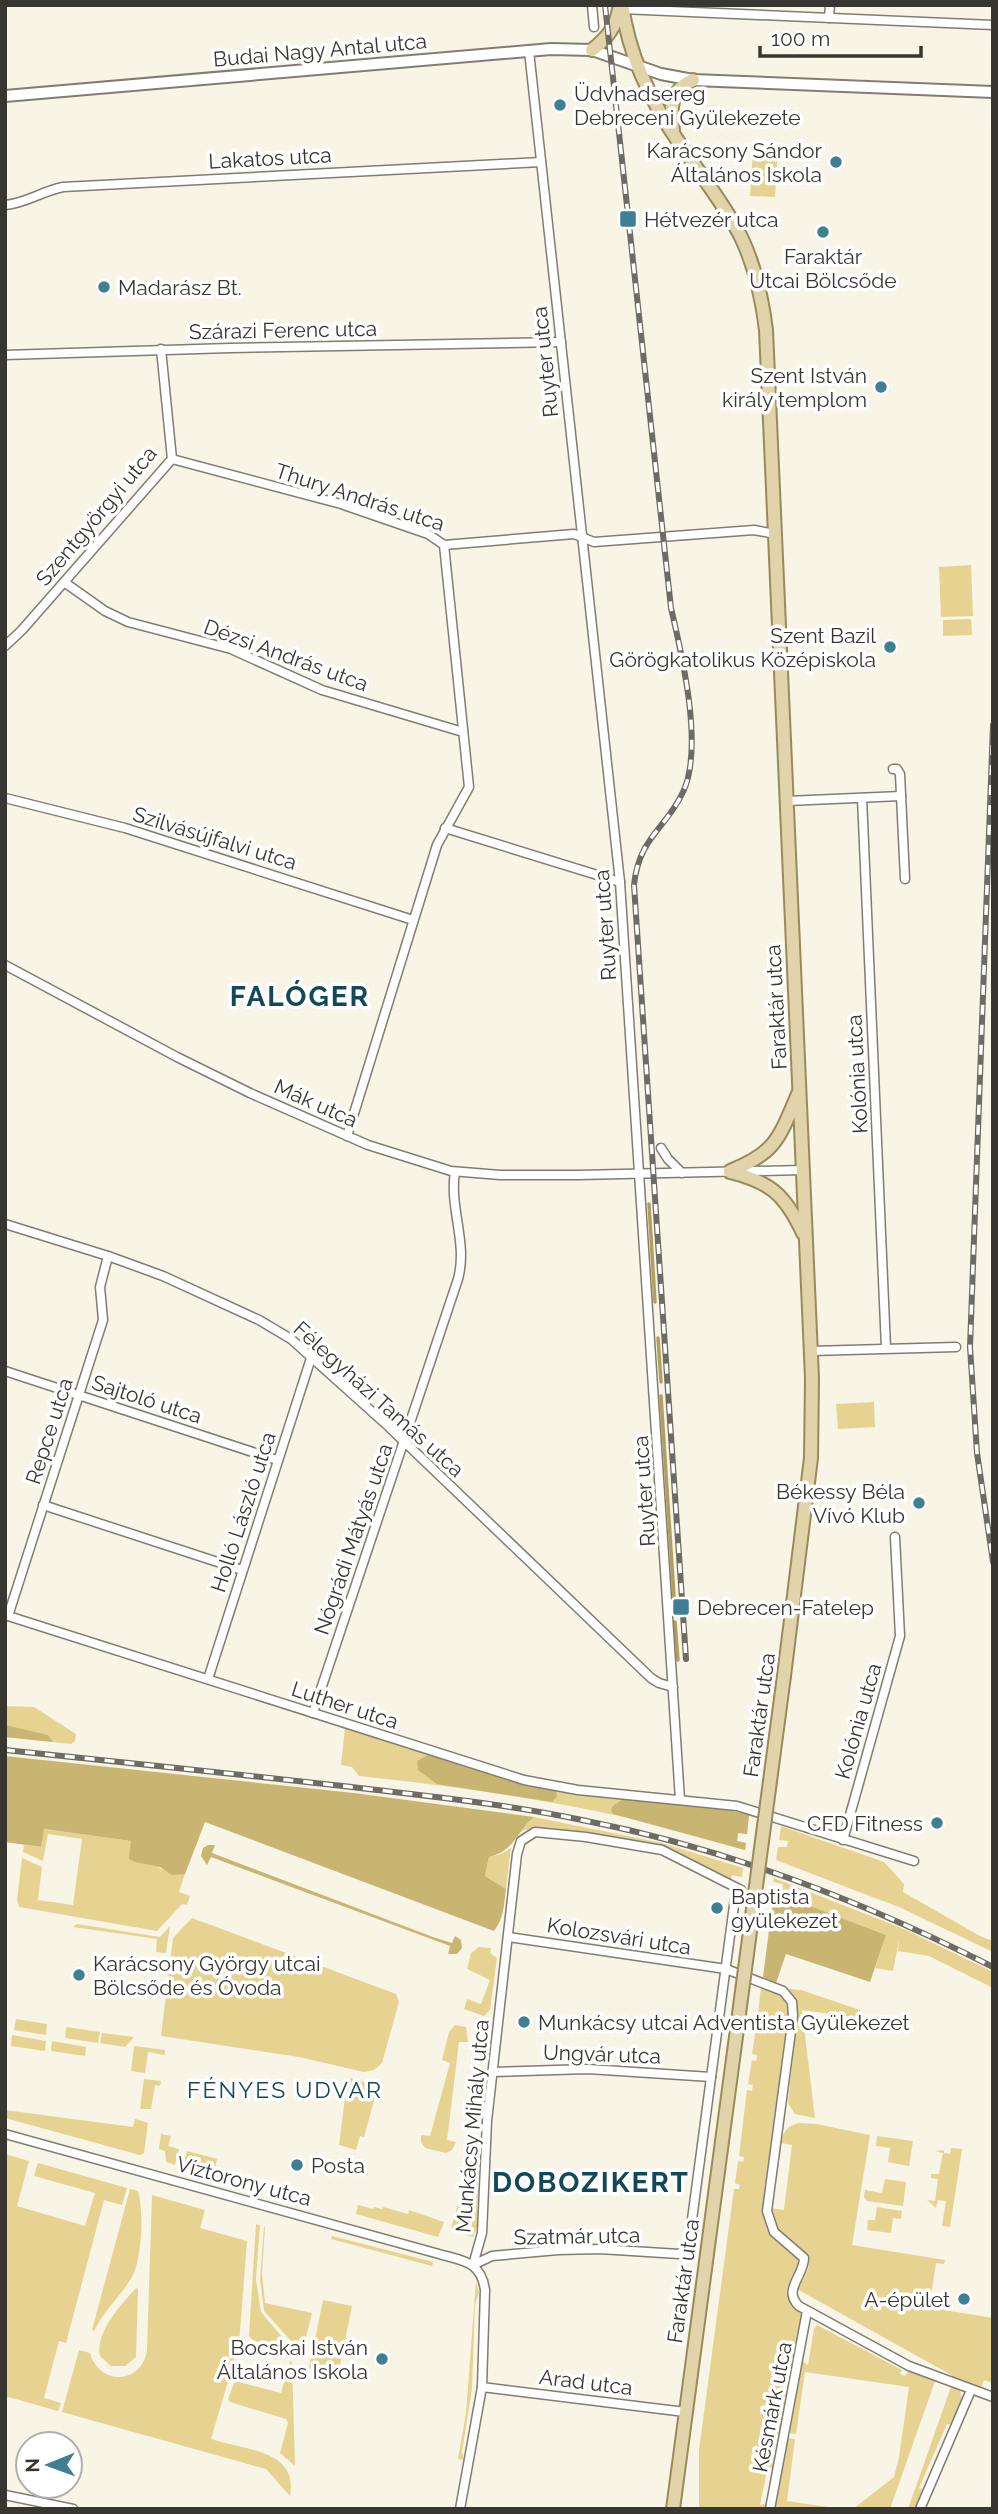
<svg xmlns="http://www.w3.org/2000/svg" width="998" height="2514" font-family="Raleway,sans-serif">
<rect width="100%" height="100%" fill="#f8f4e6"/>
<!-- green -->
<g fill="#e6d391">
<path d="M753 151 778 153 775 197 750 196Z"/>
<path d="M971 565 973 616 941 617 939 567Z"/>
<path d="M971 619 972 635 943 636V620Z"/>
<path d="M874 1402 875 1427 838 1429 836 1404Z"/>
<path d="M5 1706 34 1707 76 1734 75 1741 71 1744 5 1737Z"/>
<path d="M345 1728 534 1787 597 1797 729 1810 749 1815 747 1834 738 1833 737 1841 746 1843 745 1850C619 1809 490 1790 359 1776L352 1767 341 1765Z"/>
<path d="M534 1817 662 1843 743 1868 742 1877 732 1875 731 1881C709 1870 687 1855 664 1847 644 1840 536 1824 521 1831Z"/>
<path d="M781 1826 884 1862 904 1884 903 1892 980 1936 993 1941V1952L901 1908 776 1860 778 1847H787L788 1841 779 1840Z"/>
<path d="M43 1829 131 1841C149 1862 157 1872 185 1874L179 1892 190 1896 187 1905 182 1904 157 1931 19 1907 17 1900 22 1858 42 1867 38 1900 73 1905 82 1839 48 1834 43 1861 23 1852 24 1845 41 1847Z"/>
<path d="M511 1848 506 1889 485 1876 489 1857 501 1854Z"/>
<path d="M774 1878 904 1929 993 1972V1988L929 1956 898 1951 899 1940 893 1971 875 1968 886 1935 774 1892V1889L782 1890 783 1884 773 1882Z"/>
<path d="M192 1918 396 1994 399 2002 382 2063 374 2070 364 2072 299 2057 161 2036 173 1938Z"/>
<path d="M77 1924 160 1937 170 1926 166 1953 156 1952 157 1939 73 1927Z"/>
<path d="M479 1947 491 1948 490 1953 497 1958 490 2010 484 2016 464 2009 467 1999 481 2004 490 1980 467 1969 471 1953Z"/>
<path d="M761 1987C775 1992 787 1996 788 2012L764 2209 777 2239 799 2258C801 2288 768 2280 803 2316L795 2366 786 2370 782 2393 790 2390 782 2435 774 2439 770 2456 778 2453 776 2467 767 2471 760 2505 769 2503 768 2507 699 2509V2450L734 2189H739L740 2185 735 2183 738 2161 743 2162 744 2157 739 2156 747 2090 752 2091 753 2085 748 2084 752 2060 756 2061 757 2055 752 2054 756 2028 761 2029 762 2023 757 2022Z"/>
<path d="M788 1989 801 1990 860 2010 858 2018 802 2010 815 2118 795 2114 788 2103 798 2009 795 1998Z"/>
<path d="M16 2019 47 2024 46 2035 14 2030Z"/>
<path d="M455 2025 466 2027 468 2042H459L447 2140 456 2142 452 2150 446 2153 425 2148 421 2142V2135L430 2136 450 2063 442 2060 449 2032Z"/>
<path d="M66 2027 100 2032 98 2043 65 2038Z"/>
<path d="M102 2033 134 2037 125 2047 100 2043Z"/>
<path d="M12 2035 46 2041 45 2051 11 2046Z"/>
<path d="M52 2041 86 2047 85 2056 51 2051Z"/>
<path d="M134 2046 165 2050V2055L148 2052 145 2073 131 2071Z"/>
<path d="M350 2078 378 2086 364 2137 360 2136 356 2150 339 2145 345 2098Z"/>
<path d="M144 2079 161 2081 160 2086 155 2085 151 2109H140Z"/>
<path d="M5 2110 133 2127 135 2119 148 2123 144 2153 140 2155 5 2118Z"/>
<path d="M799 2123 816 2124 870 2135 852 2245 945 2260 944 2264 936 2263 930 2303 937 2305 938 2309 993 2318V2383L984 2380 981 2388 952 2378 953 2376 797 2289C801 2282 808 2273 809 2264 812 2245 771 2244 771 2208L784 2210 792 2145 781 2143C783 2131 787 2126 799 2123Z"/>
<path d="M161 2134 171 2136 168 2146 179 2149 175 2165 166 2162 165 2151 159 2149Z"/>
<path d="M877 2136 913 2141 909 2166 888 2162 890 2148 876 2146Z"/>
<path d="M951 2148 962 2149 950 2227 942 2226 946 2201 938 2200 936 2208 927 2200 935 2201 938 2179 931 2178V2174H939L943 2153 935 2151 944 2150V2153L950 2154Z"/>
<path d="M187 2151 217 2159 213 2175 183 2167Z"/>
<path d="M5 2154 29 2161 17 2206 85 2226 95 2193 34 2176 38 2163 127 2188 122 2205 104 2200 66 2343 59 2341 44 2398 61 2403 58 2411 5 2396Z"/>
<path d="M472 2174 478 2179 477 2227 473 2237 454 2231 451 2228 458 2204 464 2205Z"/>
<path d="M885 2179 906 2182 903 2206 867 2201 864 2197 865 2190 882 2193Z"/>
<path d="M130 2189 138 2191C144 2212 142 2258 132 2277 121 2296 104 2310 94 2331L92 2330Z"/>
<path d="M152 2195 205 2210 200 2228 247 2241 239 2344 211 2439C243 2450 299 2449 290 2496L266 2469 62 2412 79 2350 90 2353C99 2386 142 2385 147 2350Z"/>
<path d="M358 2205 373 2209 374 2207 382 2209 383 2207 408 2214 409 2210 444 2222 438 2237 356 2214Z"/>
<path d="M877 2207 902 2211 901 2219 893 2218 891 2233 867 2230 868 2220H875Z"/>
<path d="M256 2224 260 2225 256 2280 261 2312 287 2343C275 2346 258 2347 249 2336Z"/>
<path d="M264 2226 265 2227 262 2273 265 2303 312 2313 304 2345 292 2342 264 2311 260 2279Z"/>
<path d="M332 2236 433 2262 432 2266 331 2239Z"/>
<path d="M476 2281 479 2292 475 2305 472 2388 462 2452 464 2460 458 2459 466 2413Z"/>
<path d="M136 2288 138 2289 136 2357 125 2366H111L100 2356C95 2332 121 2305 136 2288Z"/>
<path d="M323 2300 352 2306 338 2374 309 2368Z"/>
<path d="M817 2325 902 2370 900 2374 905 2376 909 2370 950 2384 949 2386 935 2381 890 2509H853L894 2477 899 2457 909 2387 805 2372 796 2434 788 2433 802 2361 808 2365 814 2329Z"/>
<path d="M290 2361 292 2362 295 2466 280 2453 288 2423 286 2419 230 2402 228 2399 235 2381 281 2393Z"/>
<path d="M952 2384 960 2390 962 2401 952 2425 947 2424 919 2488 924 2490 916 2509H908Z"/>
<path d="M787 2438 795 2439 787 2501 842 2509H773Z"/>
</g>
<!-- forest -->
<g fill="#c9b572">
<path d="M5 1725 48 1735 53 1742 5 1737Z"/>
<path d="M428 1755 522 1785 556 1791 557 1796 552 1802 437 1784 418 1770 417 1761Z"/>
<path d="M5 1756 354 1793 534 1817C516 1833 515 1850 489 1857L485 1876 506 1889C504 1905 504 1918 494 1931L205 1822 185 1874 172 1875 160 1867 135 1862 129 1859 131 1841 44 1829 41 1847 5 1842Z"/>
<path d="M623 1799 729 1810 749 1815 747 1834 738 1833 737 1841 746 1843 745 1850 613 1814 611 1810 613 1806Z"/>
<path d="M208 1845H215L212 1853 433 1937 452 1943 455 1936 461 1940 462 1948 457 1954H448L450 1946 211 1857 207 1865 201 1856 203 1848Z"/>
<path d="M774 1892 886 1935 870 1982 786 1954 776 1983 763 1977Z"/>
</g>
<g fill="none" stroke-linecap="round" stroke-linejoin="round">
<!-- stream -->
<g stroke="#b39f5d" stroke-width="3.5">
<path d="M649 1204 655 1302"/>
<path d="M658 1338 661 1382"/>
<path d="M661 1396 675 1612"/>
<path d="M675 1622 678 1660"/>
</g>
<!-- minor casing -->
<g stroke="#817d71" stroke-width="11">
<g id="minor">
<path d="M592 5 594 27"/>
<path d="M622 9 993 25"/>
<path d="M829 18 830 5"/>
<path d="M529 51 620 882 680 1800"/>
<path d="M5 205C27 203 42 191 63 187L541 162"/>
<path d="M5 355 230 348 561 342"/>
<path d="M172 459 341 504 428 534 444 545 574 534 594 542 754 530 775 534"/>
<path d="M64 582 105 611 128 622 231 649 322 690 463 732"/>
<path d="M5 646 22 630 172 459 161 349"/>
<path d="M893 769H897L900 774 905 879"/>
<path d="M5 798 125 828 413 920"/>
<path d="M862 798 886 1348"/>
<path d="M787 801 901 796"/>
<path d="M445 828 620 882"/>
<path d="M5 965 177 1057 250 1093 368 1145 451 1171 500 1175H578L803 1170"/>
<path d="M347 1136 437 845 469 787 444 545"/>
<path d="M661 1148 668 1159 682 1173"/>
<path d="M5 1224 108 1256 163 1276 259 1320 291 1339 388 1426 651 1678 659 1683 673 1687"/>
<path d="M811 1351 956 1347"/>
<path d="M5 1371 277 1460"/>
<path d="M43 1505 242 1570"/>
<path d="M5 1615 524 1780 578 1790 737 1806 914 1861"/>
<path d="M8 1616 103 1320 100 1287 108 1256"/>
<path d="M208 1679 312 1355"/>
<path d="M313 1713 458 1279C468 1243 449 1208 455 1172"/>
<path d="M535 1832 586 1837 662 1850 741 1890 735 1898 689 2242 686 2249 679 2254 600 2249 558 2250 492 2256 473 2265 482 2233 487 2121 517 1854 521 1841Z"/>
<path d="M843 1840 900 1636 895 1537"/>
<path d="M508 1937 726 1969 783 1991 792 2002 793 2016 767 2211 774 2232 804 2258C804 2276 782 2290 799 2306L909 2366 993 2397"/>
<path d="M492 2072 588 2069 711 2077"/>
<path d="M5 2134 439 2254C463 2261 481 2261 485 2290L482 2387 460 2509"/>
<path d="M482 2387 685 2412"/>
<path d="M5 2495 73 2509"/>
<path d="M770 2509 807 2311"/>
<path d="M920 2509 971 2390"/>
</g>
</g>
<!-- tertiary casing -->
<g stroke="#817d71" stroke-width="14">
<path id="tertiary" d="M5 96 551 49 592 50 661 74 693 80 993 92"/>
</g>
<!-- primary casing -->
<g stroke="#998a5b" stroke-width="16">
<g id="primary">
<path d="M622 5C629 58 652 104 682 147 702 177 725 205 741 237 755 266 762 298 766 330L812 1378 811 1458 784 1676"/>
<path d="M592 50C607 38 616 27 619 9"/>
<path d="M673 131C670 108 670 90 693 80"/>
<path d="M730 1171C776 1153 779 1138 798 1094"/>
<path d="M730 1172C771 1182 785 1195 803 1233"/>
<path d="M673 2509 733 2059"/>
</g>
</g>
<!-- minor -->
<use href="#minor" stroke="#fff" stroke-width="8"/>
<!-- tertiary -->
<use href="#tertiary" stroke="#fff" stroke-width="10"/>
<!-- primary -->
<use href="#primary" stroke="#e1d4aa" stroke-width="12"/>
<!-- rail casing -->
<g stroke="#6d6b63" stroke-width="6">
<g id="rail">
<path d="M605 5 671 608C682 655 704 748 683 792 666 829 639 837 634 885L686 1659"/>
<path d="M993 725 970 1347 977 1453 993 1562"/>
<path d="M5 1750C121 1762 236 1774 352 1787 428 1796 506 1804 582 1820 725 1848 863 1901 993 1967"/>
</g>
</g>
<!-- rail -->
<use href="#rail" stroke="#fff" stroke-width="3.5" stroke-dasharray="10" stroke-linecap="butt"/>
<!-- primary-bridge casing -->
<g stroke="#998a5b" stroke-width="16" stroke-linecap="butt">
<path id="primary-bridge" d="M733 2059 784 1676"/>
</g>
<!-- primary-bridge -->
<use href="#primary-bridge" stroke="#e1d4aa" stroke-width="12"/>
</g>
<!-- markers -->
<g fill="#3f7f93" stroke="#fff" stroke-width="2.5">
<circle cx="560" cy="105" r="7"/>
<circle cx="836" cy="162" r="7"/>
<rect x="619" y="210" width="18" height="18" rx="3.5"/>
<circle cx="823" cy="232" r="7"/>
<circle cx="104" cy="287" r="7"/>
<circle cx="881" cy="387" r="7"/>
<circle cx="890" cy="647" r="7"/>
<circle cx="919" cy="1503" r="7"/>
<rect x="672" y="1598" width="18" height="18" rx="3.5"/>
<circle cx="937" cy="1823" r="7"/>
<circle cx="717" cy="1908" r="7"/>
<circle cx="79" cy="1975" r="7"/>
<circle cx="524" cy="2022" r="7"/>
<circle cx="297" cy="2165" r="7"/>
<circle cx="964" cy="2299" r="7"/>
<circle cx="382" cy="2359" r="7"/>
</g>
<g text-anchor="middle" dominant-baseline="central" stroke-width="7" stroke-linejoin="round" paint-order="stroke">
<!-- street labels -->
<g font-size="21" fill="#383631" stroke="#fff">
<text transform="translate(320 50) rotate(-5)">Budai Nagy Antal utca</text>
<text transform="translate(270 158) rotate(-3)">Lakatos utca</text>
<text transform="translate(283 330) rotate(-1)">Szárazi Ferenc utca</text>
<text transform="translate(545 362) rotate(-96)">Ruyter utca</text>
<text transform="translate(360 497) rotate(18)">Thury András utca</text>
<text transform="translate(96 516) rotate(-50)">Szentgyörgyi utca</text>
<text transform="translate(286 655) rotate(20)">Dézsi András utca</text>
<text transform="translate(215 838) rotate(17)">Szilvásújfalvi utca</text>
<text transform="translate(605 925) rotate(-94)">Ruyter utca</text>
<text transform="translate(776 1007) rotate(-93)">Faraktár utca</text>
<text transform="translate(857 1074) rotate(-93)">Kolónia utca</text>
<text transform="translate(316 1103) rotate(24)">Mák utca</text>
<text transform="translate(147 1399) rotate(18)">Sajtoló utca</text>
<text transform="translate(379 1399) rotate(42)">Félegyházi Tamás utca</text>
<text transform="translate(49 1431) rotate(-72)">Repce utca</text>
<text transform="translate(644 1491) rotate(-94)">Ruyter utca</text>
<text transform="translate(243 1512) rotate(-72)">Holló László utca</text>
<text transform="translate(353 1539) rotate(-71)">Nógrádi Mátyás utca</text>
<text transform="translate(345 1705) rotate(18)">Luther utca</text>
<text transform="translate(759 1715) rotate(-82)">Faraktár utca</text>
<text transform="translate(858 1721) rotate(-74)">Kolónia utca</text>
<text transform="translate(619 1936) rotate(9)">Kolozsvári utca</text>
<text transform="translate(602 2054) rotate(2)">Ungvár utca</text>
<text transform="translate(472 2126) rotate(-85)">Munkácsy Mihály utca</text>
<text transform="translate(244 2181) rotate(15)">Víztorony utca</text>
<text transform="translate(577 2236) rotate(-1)">Szatmár utca</text>
<text transform="translate(683 2281) rotate(-82)">Faraktár utca</text>
<text transform="translate(586 2382) rotate(7)">Arad utca</text>
<text transform="translate(772 2407) rotate(-79)">Késmárk utca</text>
</g>
<!-- poi labels -->
<g font-size="21" fill="#383631" stroke="#fff" text-anchor="start">
<text x="574" y="93">Üdvhadsereg<tspan x="574" dy="24">Debreceni Gyülekezete</tspan></text>
<text x="822" y="150" text-anchor="end">Karácsony Sándor<tspan x="822" dy="24">Általános Iskola</tspan></text>
<text x="644" y="219">Hétvezér utca</text>
<text x="823" y="256" text-anchor="middle">Faraktár<tspan x="823" dy="24">Utcai Bölcsőde</tspan></text>
<text x="118" y="287">Madarász Bt.</text>
<text x="867" y="375" text-anchor="end">Szent István<tspan x="867" dy="24">király templom</tspan></text>
<text x="876" y="635" text-anchor="end">Szent Bazil<tspan x="876" dy="24">Görögkatolikus Középiskola</tspan></text>
<text x="905" y="1491" text-anchor="end">Békessy Béla<tspan x="905" dy="24">Vívó Klub</tspan></text>
<text x="697" y="1607">Debrecen-Fatelep</text>
<text x="923" y="1823" text-anchor="end">CFD Fitness</text>
<text x="731" y="1896">Baptista<tspan x="731" dy="24">gyülekezet</tspan></text>
<text x="93" y="1963">Karácsony György utcai<tspan x="93" dy="24">Bölcsőde és Óvoda</tspan></text>
<text x="538" y="2022">Munkácsy utcai Adventista Gyülekezet</text>
<text x="311" y="2165">Posta</text>
<text x="950" y="2299" text-anchor="end">A-épület</text>
<text x="368" y="2347" text-anchor="end">Bocskai István<tspan x="368" dy="24">Általános Iskola</tspan></text>
</g>
<!-- neighbourhood labels -->
<g font-size="23" letter-spacing="2" fill="#124857" stroke="#fff">
<text x="285" y="2089">FÉNYES UDVAR</text>
</g>
<!-- district labels -->
<g font-size="28" font-weight="bold" letter-spacing="2" fill="#124857" stroke="#fff">
<text x="300" y="996">FALÓGER</text>
<text x="591" y="2182">DOBOZIKERT</text>
</g>
</g>
<!-- border -->
<rect width="998" height="2514" fill="none" stroke="#383631" stroke-width="14"/>
<!-- north arrow -->
<g transform="translate(49 2465) rotate(269)"><circle r="33" fill="#ffffff" stroke="#afafad" stroke-width="2"/>
<path d="M0-5L12 26L0 18L-12 26Z" fill="#3f7f93"/>
<text y="-10" font-size="19" font-weight="bold" text-anchor="middle" fill="#383631">N</text>
</g>
<!-- scale -->
<path d="M760 46v10h161v-10" fill="none" stroke="#383631" stroke-width="3.5"/>
<text x="771" y="46" font-size="21" fill="#383631" stroke="#ffffff" stroke-width="5" paint-order="stroke">100 m</text>
</svg>
